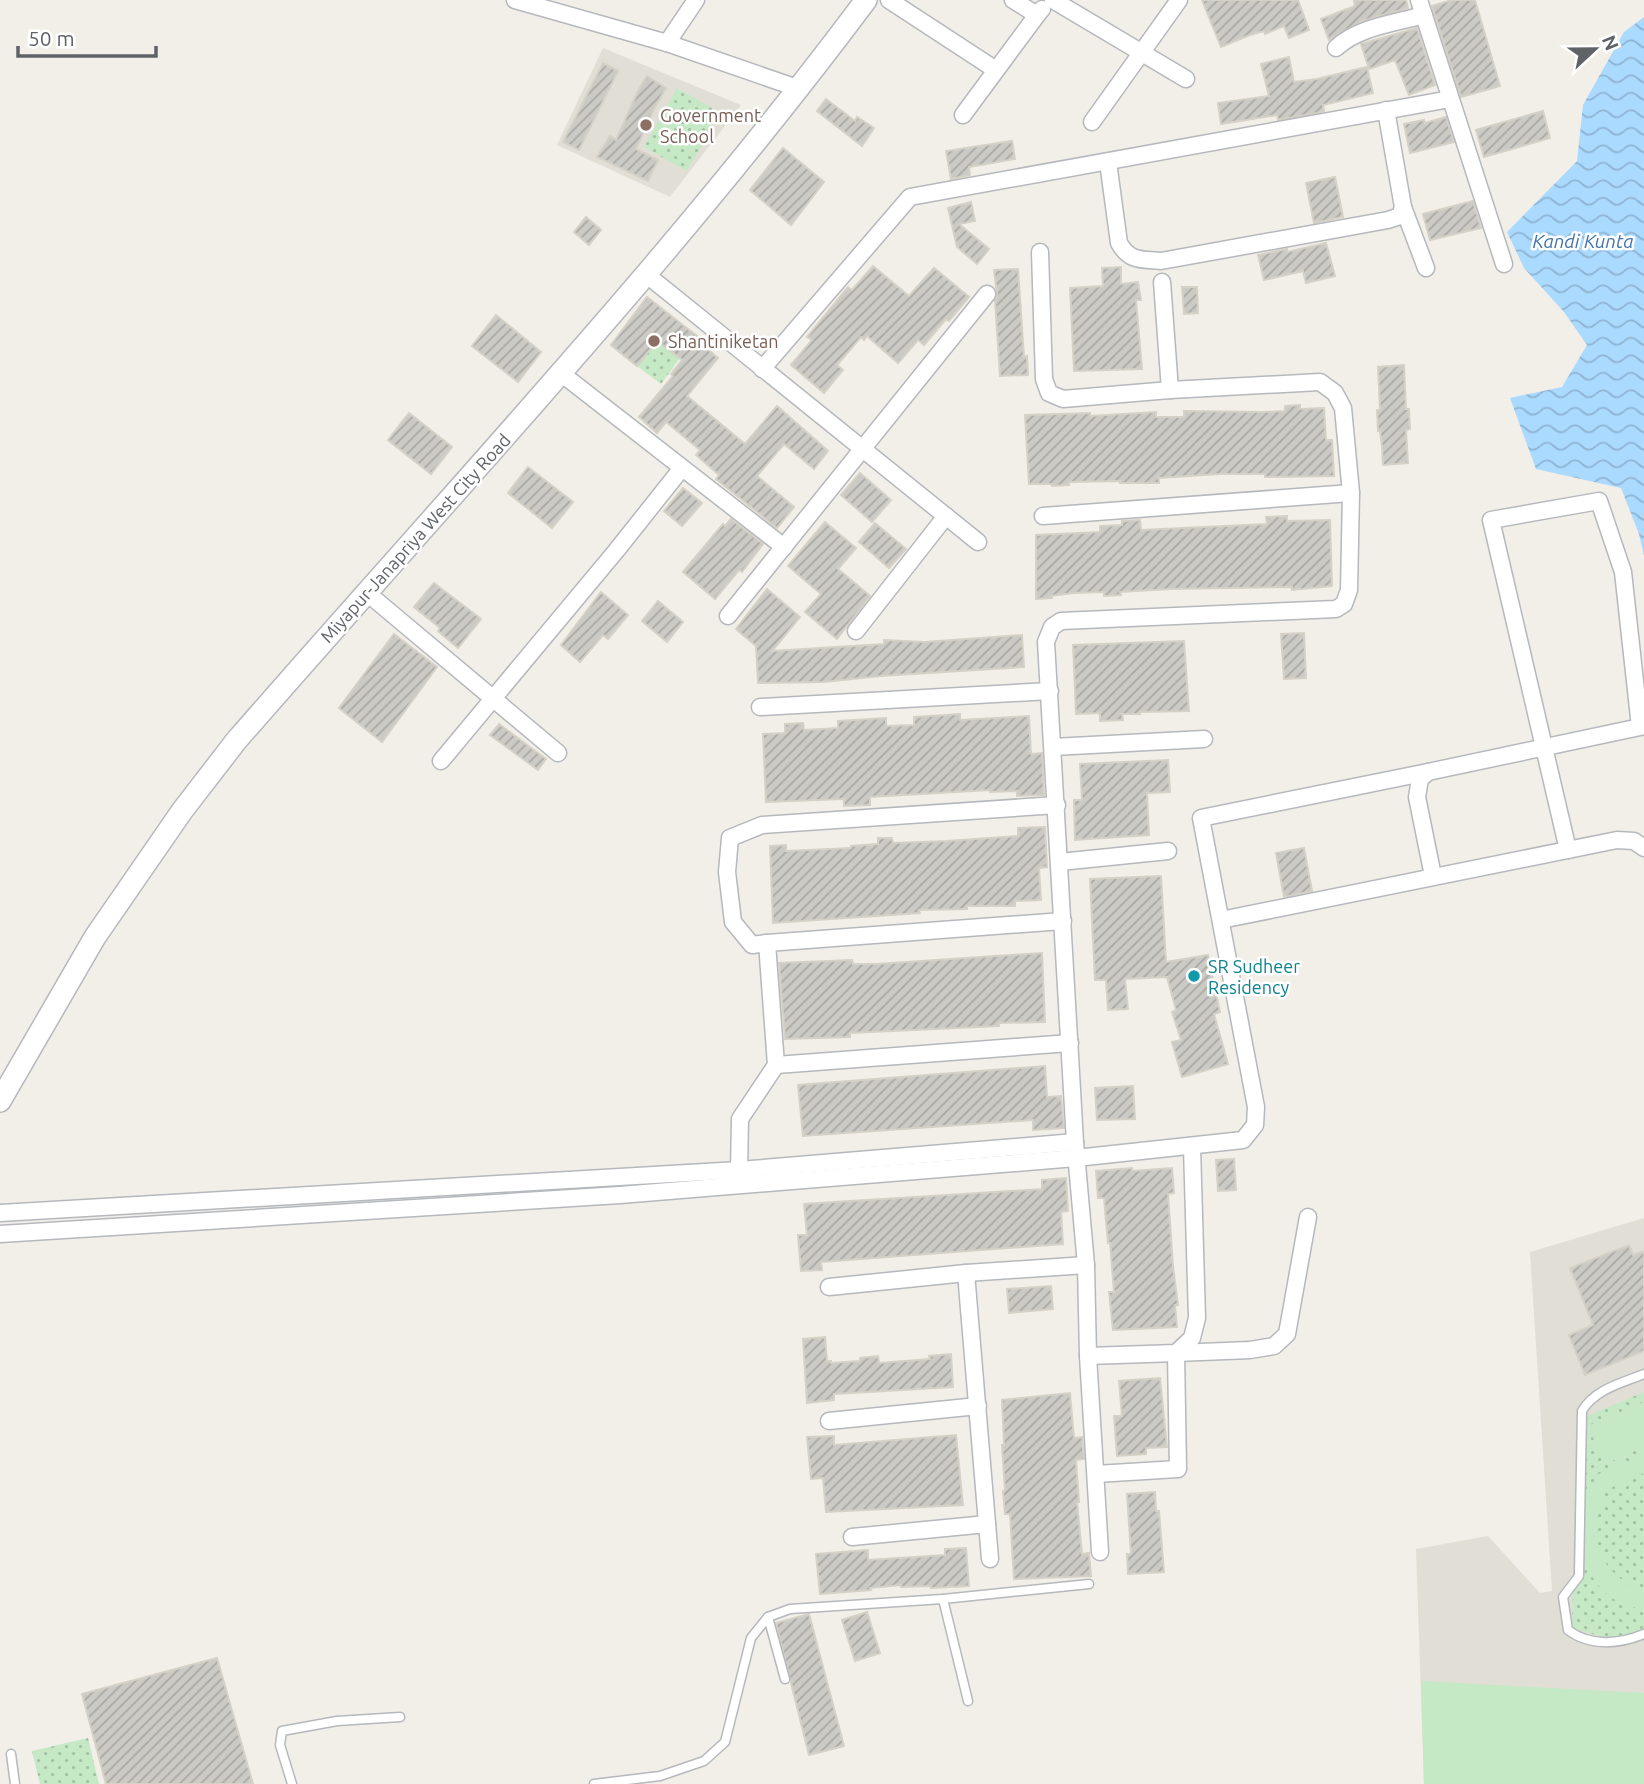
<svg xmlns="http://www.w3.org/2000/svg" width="1644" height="1784" font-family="Ubuntu,sans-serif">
<defs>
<pattern id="green-dots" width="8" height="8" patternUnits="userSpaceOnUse" patternTransform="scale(1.75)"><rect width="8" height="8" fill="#c5e8c5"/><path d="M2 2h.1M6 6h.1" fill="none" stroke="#a3c0a4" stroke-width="1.8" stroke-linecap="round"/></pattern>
<pattern id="water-waves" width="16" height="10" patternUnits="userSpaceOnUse" patternTransform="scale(1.75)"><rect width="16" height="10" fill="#aadaff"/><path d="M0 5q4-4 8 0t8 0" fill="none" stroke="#8eb4d2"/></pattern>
<pattern id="building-hatch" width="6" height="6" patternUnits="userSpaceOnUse" patternTransform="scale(1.75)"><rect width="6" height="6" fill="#cccac5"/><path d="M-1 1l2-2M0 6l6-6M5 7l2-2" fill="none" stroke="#a9a8a4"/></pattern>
</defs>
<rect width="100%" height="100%" fill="#f1efe8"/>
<!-- education -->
<g fill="#e1ded6">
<path d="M603 48 741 105 670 197 557 145Z"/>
<path d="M1644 1218V1784H1424L1416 1549 1488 1536 1540 1593 1552 1591 1530 1252Z"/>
</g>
<!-- green -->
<g fill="url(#green-dots)">
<path d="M677 88 720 113 687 171 644 147Z"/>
<path d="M657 341 680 358 661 384 637 366Z"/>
<path d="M1644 1392V1402L1588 1426 1605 1464 1644 1447V1628L1617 1641 1572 1628 1576 1421Z"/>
<path d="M88 1738 99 1784H40L32 1751Z"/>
</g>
<!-- pitch -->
<g fill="#c5e8c5">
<path d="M1644 1402V1447L1604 1464 1588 1426Z"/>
<path d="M1644 1455V1473L1602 1492 1604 1500 1592 1529C1600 1565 1614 1576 1644 1594V1609C1588 1605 1566 1537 1588 1493 1591 1487 1595 1478 1599 1474 1611 1465 1631 1461 1644 1455Z"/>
<path d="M1421 1681 1644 1693V1784H1424Z"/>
</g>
<!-- water -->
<path fill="url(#water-waves)" d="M1644 17V556L1639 534 1621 488 1536 469 1510 398 1562 387 1587 345 1564 312 1524 268 1507 232 1577 161 1583 105 1624 32Z"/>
<!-- building -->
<g fill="url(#building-hatch)" stroke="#d6d1c6" stroke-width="2">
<path d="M1202 0H1298L1309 30 1289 38 1284 26 1265 34 1264 31 1250 35 1221 47Z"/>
<path d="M1354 0H1406L1408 8 1362 21 1329 40 1321 19 1355 6Z"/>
<path d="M1452 0H1475L1500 86 1461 97 1432 6Z"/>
<path d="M1417 28 1435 85 1409 95 1395 60 1369 69 1361 44Z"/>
<path d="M1289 57 1294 82 1317 79 1367 67 1373 93 1323 105 1324 111 1317 113 1278 120 1277 115 1221 124 1218 103 1269 96 1261 64Z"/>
<path d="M603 63 618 71 579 150 563 142Z"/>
<path d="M647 76 666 88 655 107 636 149 658 160 648 181 597 157 610 136 616 140 638 91Z"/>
<path d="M826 99 855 121 857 117 874 128 862 146 817 111Z"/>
<path d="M1543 111 1550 138 1484 157 1476 130Z"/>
<path d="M1446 117 1454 142 1410 153 1404 124 1424 120 1425 123Z"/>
<path d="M1012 141 1015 159 969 167 970 175 951 179 946 151Z"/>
<path d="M783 148 824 182 791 225 750 190Z"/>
<path d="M1335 177 1343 217 1314 223 1306 183Z"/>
<path d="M1473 201 1481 228 1430 240 1423 214Z"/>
<path d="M971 202 975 221 959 224 989 249 977 264 957 247 948 208Z"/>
<path d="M586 217 601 230 589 245 574 232Z"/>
<path d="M1326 243 1335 276 1306 283 1303 271 1264 280 1258 255 1287 249V252Z"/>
<path d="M873 266 909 296 934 268 969 297 949 321 946 319 924 345 918 340 898 363 867 336 864 340 861 337 837 365 843 370 824 393 791 365 812 340 807 337 848 287 852 290Z"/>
<path d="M1121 267V284L1138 282 1141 300H1136L1142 369 1074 371 1070 288 1103 286 1102 268Z"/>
<path d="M1018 269 1024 357 1027 356 1028 375 1000 376 995 300 997 295 994 270Z"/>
<path d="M1182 287H1197L1198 313 1184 314Z"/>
<path d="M647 297 697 336 695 339 718 358 687 396 745 444 777 406 828 451 814 469 784 444 757 476 794 507 777 528 716 479 719 475 696 455 700 450 666 422 657 433 639 417 673 376 671 374 682 360 657 341 637 366 611 345Z"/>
<path d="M496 315 541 352 518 382 472 346Z"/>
<path d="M1404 365 1406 409H1409L1410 429 1406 430 1408 463 1383 465 1382 446 1380 431H1378L1377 410H1380L1378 367Z"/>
<path d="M1300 405V409L1324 408 1326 440H1332L1334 476 1265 477V474H1220L1159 478V483H1120V481L1069 482V485L1052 486V484H1029L1025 415 1090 413V416L1156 412V417H1184V411L1262 412 1285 411V406Z"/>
<path d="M409 413 452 447 431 474 388 440Z"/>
<path d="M528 467 573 502 552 528 508 493Z"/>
<path d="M860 473 891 500 872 522 841 495Z"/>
<path d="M683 488 702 503 682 526 664 511Z"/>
<path d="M1287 516V521L1330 520 1332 586 1292 590V587L1170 589 1120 592 1121 595 1104 596V592L1073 593 1051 596 1052 598 1036 599V535L1100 532V526L1122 525V521L1140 520 1141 530 1267 524 1266 517Z"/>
<path d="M731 519 763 544 742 572 739 570 715 599 683 572 723 524 725 526Z"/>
<path d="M825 522 856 548 838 569 870 596 837 639 805 612 821 594 788 566Z"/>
<path d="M875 523 906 549 889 568 859 542Z"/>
<path d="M434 583 481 619 458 648 438 631 440 628 414 607Z"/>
<path d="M767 589 800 617 772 651 884 644V640L925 642 1022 635 1024 667 880 676 824 682 758 683 756 646 736 629Z"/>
<path d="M601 592 628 615 608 639 603 635 580 662 561 645Z"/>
<path d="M658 601 683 622 667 642 642 621Z"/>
<path d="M1304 633 1306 678 1284 679 1281 634Z"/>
<path d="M394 634 437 667 382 742 339 708Z"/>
<path d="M1184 641 1189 711 1140 712V714H1122L1123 720 1100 721V713L1076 714 1073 645Z"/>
<path d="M960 714V720L1029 716 1031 754 1042 753 1044 795 1017 796V791L990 792V790L870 797V805L844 806V799L766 802 763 734 785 733V724L803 723 804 730 838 728V721L886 718V726L914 725V717Z"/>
<path d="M499 724 546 759 538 770 490 735Z"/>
<path d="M1168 760 1170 792 1147 793 1149 835 1075 840 1074 800H1082L1080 764Z"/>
<path d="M1045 827 1047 867 1039 868 1041 900 1015 901V906H967V909L919 910 920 913 773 923 770 846 786 845V851L851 848V846L878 844V838H892L893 843 947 841 1018 836V828Z"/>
<path d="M1304 848 1312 891 1284 897 1276 853Z"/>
<path d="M1161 876 1166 962 1208 955 1220 1012 1214 1014 1228 1064 1182 1077 1172 1042 1181 1040 1172 1012 1176 1010 1167 977 1125 979 1128 1009 1108 1010 1106 980H1095L1090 879Z"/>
<path d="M1042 953 1045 1022 999 1023V1026L850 1033V1037L785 1039 779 963 852 960 853 964H877Z"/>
<path d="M1045 1066 1047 1097 1061 1096 1064 1128 1033 1130V1120L803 1136 798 1085Z"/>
<path d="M1133 1086 1135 1119 1097 1120 1095 1088Z"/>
<path d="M1234 1159 1236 1190 1218 1191 1216 1160Z"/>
<path d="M1132 1168V1171L1172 1168 1174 1193 1168 1194 1173 1266 1178 1305H1175L1177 1327 1113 1330 1109 1292H1114L1110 1243H1108L1104 1198H1098L1096 1171Z"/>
<path d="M1066 1178 1068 1211 1061 1212 1063 1244 821 1262 822 1270 801 1271 798 1235H807L804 1204 1042 1189V1180Z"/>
<path d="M1629 1245 1633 1255 1644 1251V1351L1585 1375 1569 1335 1593 1325 1570 1268Z"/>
<path d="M1051 1286 1053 1309 1009 1313 1007 1289Z"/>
<path d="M825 1337 827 1361H831V1363L860 1361V1358L878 1356 879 1363 930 1359 929 1356 951 1354 953 1387 834 1394V1400L807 1403 803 1339Z"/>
<path d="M1160 1378 1167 1447 1146 1448V1454L1117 1456 1114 1416H1122L1119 1381Z"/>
<path d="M1070 1393 1074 1438 1082 1437 1084 1459 1076 1460 1079 1502H1077L1082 1554 1089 1553 1091 1576 1014 1579 1010 1514H1005L1003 1491H1005L1002 1445H1004L1002 1400Z"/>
<path d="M956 1435 963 1505 826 1512 823 1478 811 1479 807 1437 834 1436V1445Z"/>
<path d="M1155 1492 1156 1511H1159L1164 1572 1128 1574 1127 1554H1131L1127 1494Z"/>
<path d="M966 1548 969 1586 931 1588V1586L901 1587V1585L870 1588 871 1590 820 1594 816 1554 868 1550V1560L945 1555V1549Z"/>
<path d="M867 1612 880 1653 855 1661 842 1620Z"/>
<path d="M809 1614 844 1746 809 1755 776 1623Z"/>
<path d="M217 1658 253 1784H106L82 1694Z"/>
</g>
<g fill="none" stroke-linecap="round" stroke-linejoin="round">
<!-- service casing -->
<g stroke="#b5b8bc" stroke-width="11">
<g id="service">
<path d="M1644 1374C1622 1383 1595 1389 1582 1411L1579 1576 1563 1597 1568 1630C1590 1647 1620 1644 1644 1634"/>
<path d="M943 1599 968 1701"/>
<path d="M768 1617 785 1679"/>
<path d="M11 1754 15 1784"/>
<path d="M292 1784 280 1745 282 1731 337 1721 400 1717"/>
<path d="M594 1784 660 1776 704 1761 725 1742 751 1638 768 1617 790 1609 943 1599 1089 1584"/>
</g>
</g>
<!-- minor casing -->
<g stroke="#b5b8bc" stroke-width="19">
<g id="minor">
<path d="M515 0 667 43 800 89"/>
<path d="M889 0 996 70"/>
<path d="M1013 0 1037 15 1042 9"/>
<path d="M1053 0 1186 79"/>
<path d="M1419 0 1504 264"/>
<path d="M667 43 696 0"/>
<path d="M1336 48C1358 27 1395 23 1424 15"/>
<path d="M963 115 1037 15"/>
<path d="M1092 122 1179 0"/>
<path d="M1108 162 1119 243C1130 262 1141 259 1161 261L1388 220 1400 216 1403 207 1386 110"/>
<path d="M1403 207 1426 268"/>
<path d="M1040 252 1044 379 1049 393 1063 399 1170 390 1320 382 1335 393 1343 408 1351 493 1349 590 1344 604 1336 609 1061 621 1052 627 1046 642 1075 1142 1086 1265 1088 1356 1100 1552"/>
<path d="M647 275 978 542"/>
<path d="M1162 282 1170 390"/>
<path d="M762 369 910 197 1450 99"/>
<path d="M562 374 784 547"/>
<path d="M1043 516 1351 493"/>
<path d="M366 592 558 753"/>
<path d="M728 616 987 294"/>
<path d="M856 631 946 516"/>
<path d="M760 707 1050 691"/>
<path d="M1053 747 1204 739"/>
<path d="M441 761 616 551 682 468"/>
<path d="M1060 862 1168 851"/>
<path d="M1433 876 1417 797 1420 779 1428 772 1640 727 1623 572 1599 501 1491 520 1568 850"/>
<path d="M1221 920 1617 840 1634 841 1644 848"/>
<path d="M767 943 752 945 733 922 727 872 730 838 762 825 1057 805"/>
<path d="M776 1065 1070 1043"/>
<path d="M739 1170 740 1119 776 1065 767 943 1063 921"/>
<path d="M0 1213 739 1170 1075 1142"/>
<path d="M0 1234 620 1195 1076 1158 1243 1140 1255 1125 1256 1107 1201 818 1428 772"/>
<path d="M966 1273 990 1559"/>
<path d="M829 1287 966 1273 1086 1265"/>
<path d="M1088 1356 1176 1353 1192 1338 1197 1318 1192 1147"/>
<path d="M829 1421 978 1406"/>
<path d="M1096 1474 1178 1469 1176 1353 1250 1350 1274 1346 1287 1334 1308 1217"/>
<path d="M852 1537 987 1524"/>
</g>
</g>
<!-- tertiary casing -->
<g stroke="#b5b8bc" stroke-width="24">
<path id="tertiary" d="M0 1101 95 937 182 811 236 741C449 496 672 260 866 0"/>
</g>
<!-- service -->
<use href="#service" stroke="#fff" stroke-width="8"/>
<!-- minor -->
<use href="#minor" stroke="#fff" stroke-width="16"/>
<!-- tertiary -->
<use href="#tertiary" stroke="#fff" stroke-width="21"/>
</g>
<!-- markers -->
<g fill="#8d6e63" stroke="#fff" stroke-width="2.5">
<circle cx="646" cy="125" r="7"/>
<circle cx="654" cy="341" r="7"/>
</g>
<circle fill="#0f9aa8" stroke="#fff" stroke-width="2.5" cx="1194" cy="976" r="7"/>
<g text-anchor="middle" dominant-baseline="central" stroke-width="5" stroke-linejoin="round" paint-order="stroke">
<!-- education labels -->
<g font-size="18" fill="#785e54" stroke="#fff" text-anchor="start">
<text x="660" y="115">Government<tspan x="660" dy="21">School</tspan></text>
<text x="668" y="341">Shantiniketan</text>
</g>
<!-- street labels -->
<g font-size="18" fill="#5f6368" stroke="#fff">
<text transform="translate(415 538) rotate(-48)">Miyapur-Janapriya West City Road</text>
</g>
<!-- culture labels -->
<g font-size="18" fill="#0d838f" stroke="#fff" text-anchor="start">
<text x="1208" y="966">SR Sudheer<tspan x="1208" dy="21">Residency</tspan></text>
</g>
<!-- water labels -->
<g font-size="19" font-style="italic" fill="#4174aa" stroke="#fff">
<text x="1583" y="241">Kandi Kunta</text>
</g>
</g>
<!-- north arrow -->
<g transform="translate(1595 49) rotate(68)" stroke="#ffffff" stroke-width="5" paint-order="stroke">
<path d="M0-5L12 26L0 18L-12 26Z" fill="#5f6368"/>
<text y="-10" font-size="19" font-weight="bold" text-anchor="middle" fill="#5f6368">N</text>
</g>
<!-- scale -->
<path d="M18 46v10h138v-10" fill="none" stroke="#5f6368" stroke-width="3.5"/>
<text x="28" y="46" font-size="21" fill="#5f6368" stroke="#ffffff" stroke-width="5" paint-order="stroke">50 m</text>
</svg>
